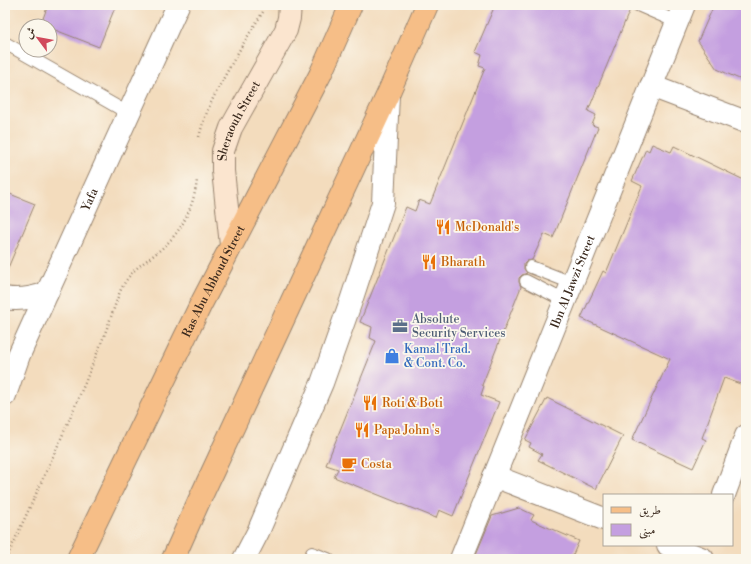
<svg xmlns="http://www.w3.org/2000/svg" width="751" height="564" font-family="'Libre Bodoni',Amiri,serif">
<rect width="100%" height="100%" fill="#fbf7ec"/>
<filter id="ink" filterUnits="userSpaceOnUse"><feTurbulence type="fractalNoise" baseFrequency=".025" numOctaves="2"/><feDisplacementMap in="SourceGraphic" scale="8" xChannelSelector="R" yChannelSelector="G"/><feConvolveMatrix kernelMatrix="1 2 1 2 8 2 1 2 1" color-interpolation-filters="sRGB"/></filter>
<filter id="wash" filterUnits="userSpaceOnUse"><feTurbulence type="fractalNoise" baseFrequency=".012" numOctaves="4" result="noise"/><feDisplacementMap in="SourceGraphic" scale="16" xChannelSelector="R" yChannelSelector="G"/><feGaussianBlur stdDeviation="0.9" result="paint"/><feColorMatrix in="noise" values="0 0 0 0 0 0 0 0 0 0 0 0 0 0 0 0 0 1.4 0 .05"/><feComposite in="paint" operator="in"/></filter>
<g filter="url(#wash)">
<rect width="100%" height="100%" fill="#f3dcbd"/>
<g id="blocks">
<!-- building -->
<g fill="#c49fe0">
<path d="M48 5H116L99 47 50 28V26L41 24Z"/>
<path d="M495 5H631V7L588 111 596 115 592 125 598 127 553 238 544 234 532 260 527 261 524 264V269L527 273 522 275 519 278V282L521 287 482 385 484 386 481 395 499 402 453 516 439 510 436 518 334 477 338 469 326 465 376 341 370 338 372 327 360 322 406 207 415 211 419 200 430 204 485 68 479 66 482 55 475 52Z"/>
<path d="M714 5H746V82L717 69 698 41Z"/>
<path d="M652 144 671 152 674 146 746 181V386L724 378 702 438 706 440 693 468 632 440 670 359 581 318 603 271 606 273 642 186 632 181 646 149 649 151Z"/>
<path d="M5 192 35 204 5 275Z"/>
<path d="M547 398 623 436 596 489 538 460 542 454 529 447 531 443 525 440Z"/>
<path d="M519 508 534 515 531 520 579 541 571 559H474L492 516Z"/>
</g>
</g>
</g>
<g filter="url(#ink)">
<use href="#blocks" fill-opacity="0" stroke="#97836e" stroke-width="1"/>
<g fill="none" stroke-linecap="round" stroke-linejoin="round">
<!-- lane casing -->
<g stroke="#97836e" stroke-width="14">
<g id="lane">
<path d="M638 5 677 22"/>
<path d="M5 43 128 113"/>
<path d="M531 267 572 283"/>
<path d="M526 281 565 301"/>
<path d="M312 553 328 559"/>
</g>
</g>
<!-- street casing -->
<g stroke="#97836e" stroke-width="24">
<g id="street">
<path d="M651 86 746 122"/>
<path d="M5 298C20 301 33 298 47 293"/>
<path id="s1" d="M5 395 19 355 47 293 178 5"/>
<path d="M494 476 604 519"/>
<path d="M724 495 746 436"/>
<path d="M668 545 703 559"/>
<path d="M244 559 258 532 322 383 351 301 383 203 388 95"/>
<path id="s2" d="M461 559 684 5"/>
</g>
</g>
<!-- secondary casing -->
<g stroke="#97836e" stroke-width="24">
<g id="secondary">
<path id="s3" d="M231 245 223 171V151L231 128 286 30 289 18 290 5"/>
</g>
</g>
<!-- primary casing -->
<g stroke="#97836e" stroke-width="24">
<g id="primary">
<path id="s4" d="M78 559 200 306 320 75 351 5"/>
<path d="M173 559 198 503 388 94 427 5"/>
</g>
</g>
<!-- path -->
<g stroke="#97836e" stroke-width="2.5" stroke-dasharray="1 3" stroke-linecap="butt">
<path d="M199 137C206 109 217 90 231 65 241 47 252 29 263 12"/>
<path d="M6 559C35 496 65 432 91 368 98 351 105 334 111 317 116 304 119 289 128 278 136 266 149 260 160 250 181 233 194 207 197 180"/>
</g>
<!-- lane -->
<use href="#lane" stroke="#fff" stroke-width="12"/>
<!-- street -->
<use href="#street" stroke="#fff" stroke-width="22"/>
<!-- secondary -->
<use href="#secondary" stroke="#fbe5cf" stroke-width="22"/>
<!-- primary -->
<use href="#primary" stroke="#f6be87" stroke-width="22"/>
</g>
</g>
<!-- icons -->
<defs>
<g id="restaurant-bare" transform="scale(1.2)"><path d="M-5-6h1v4h1v-4h1v4h1v-4h1v5L-1.5 .5V6h-2V.5L-5-1ZM5-6V6H3V1.5H1.5Q1.5-4 5-6Z" fill="#e8710a" stroke="#fbf7ec" stroke-width="2.5" paint-order="stroke"/></g>
<g id="office-bare" transform="scale(1.2)"><path d="M-6-3h4V-5.5h4V-3h4V5H-6ZM-1-4.5V-3h2v-1.5ZM-6 0V1H6V0Z" fill="#5c6f8a" stroke="#fbf7ec" stroke-width="2.5" paint-order="stroke"/></g>
<g id="shop-bare" transform="scale(1.2)"><path d="M-5-2.5h2.3a2.7 3.5 0 0 1 5.4 0H5L5.5 6h-11ZM-1.5-2.5h3a1.5 2.3 0 0 0-3 0Z" fill="#3f7fe0" stroke="#fbf7ec" stroke-width="2.5" paint-order="stroke"/></g>
<g id="cafe-bare" transform="scale(1.2)"><path d="M-5.5-4.5H6V0H3Q3 3.5 0 3.5H-2.5Q-5.5 3.5-5.5 0ZM3-3.2v2h1.7v-2ZM-6 4.5H4V6H-6Z" fill="#e8710a" stroke="#fbf7ec" stroke-width="2.5" paint-order="stroke"/></g>
</defs>
<g fill-rule="evenodd">
<use href="#restaurant-bare" x="443" y="227"/>
<use href="#restaurant-bare" x="429" y="262"/>
<use href="#office-bare" x="400" y="326"/>
<use href="#shop-bare" x="392" y="356"/>
<use href="#restaurant-bare" x="370" y="403"/>
<use href="#restaurant-bare" x="362" y="430"/>
<use href="#cafe-bare" x="349" y="464"/>
</g>
<g text-anchor="middle" dominant-baseline="central" stroke-width="3.5" stroke-linejoin="round" paint-order="stroke">
<!-- street labels -->
<g font-size="12" fill="#3b2a1e" stroke="#fbf7ec">
<text stroke="none"><textPath href="#s3" startOffset="128">Sheraouh Street</textPath></text>
<text stroke="none"><textPath href="#s1" startOffset="213">Yafa</textPath></text>
<text stroke="none"><textPath href="#s4" startOffset="309">Ras Abu Abboud Street</textPath></text>
<text stroke="none"><textPath href="#s2" startOffset="299">Ibn Al Jawzi Street</textPath></text>
</g>
<!-- food labels -->
<g font-size="12" fill="#c56008" stroke="#fbf7ec" text-anchor="start">
<text x="455" y="227">McDonald's</text>
<text x="441" y="262">Bharath</text>
<text x="382" y="403">Roti &amp; Boti</text>
<text x="374" y="430">Papa John 's</text>
<text x="361" y="464">Costa</text>
</g>
<!-- service labels -->
<g font-size="12" fill="#4e5e75" stroke="#fbf7ec" text-anchor="start">
<text x="412" y="319">Absolute<tspan x="412" dy="14">Security Services</tspan></text>
</g>
<!-- shop labels -->
<g font-size="12" fill="#366cbe" stroke="#fbf7ec" text-anchor="start">
<text x="404" y="349">Kamal Trad.<tspan x="404" dy="14">&amp; Cont. Co.</tspan></text>
</g>
</g>
<!-- margin -->
<rect width="751" height="564" fill="none" stroke="#fbf7ec" stroke-width="20"/>
<!-- legend -->
<rect x="603" y="494" width="130" height="52" fill="#fbf7ec" stroke="#aea59a"/>
<rect x="611" y="507" width="20" height="6" fill="#f6be87" stroke="#aea59a"/>
<text x="639" y="514" font-size="12" fill="#3b2a1e">طريق</text>
<rect x="611" y="524" width="20" height="12" fill="#c49fe0" stroke="#aea59a"/>
<text x="639" y="534" font-size="12" fill="#3b2a1e">مبنى</text>
<!-- north arrow -->
<g transform="translate(38 38) rotate(302)"><circle r="19" fill="#fbf7ec" stroke="#aea59a"/>
<path d="M0-3L7 15L0 10L-7 15Z" fill="#d1495b"/>
<text y="-6" font-size="11" font-weight="bold" text-anchor="middle" fill="#3b2a1e">ش</text>
</g>
</svg>
